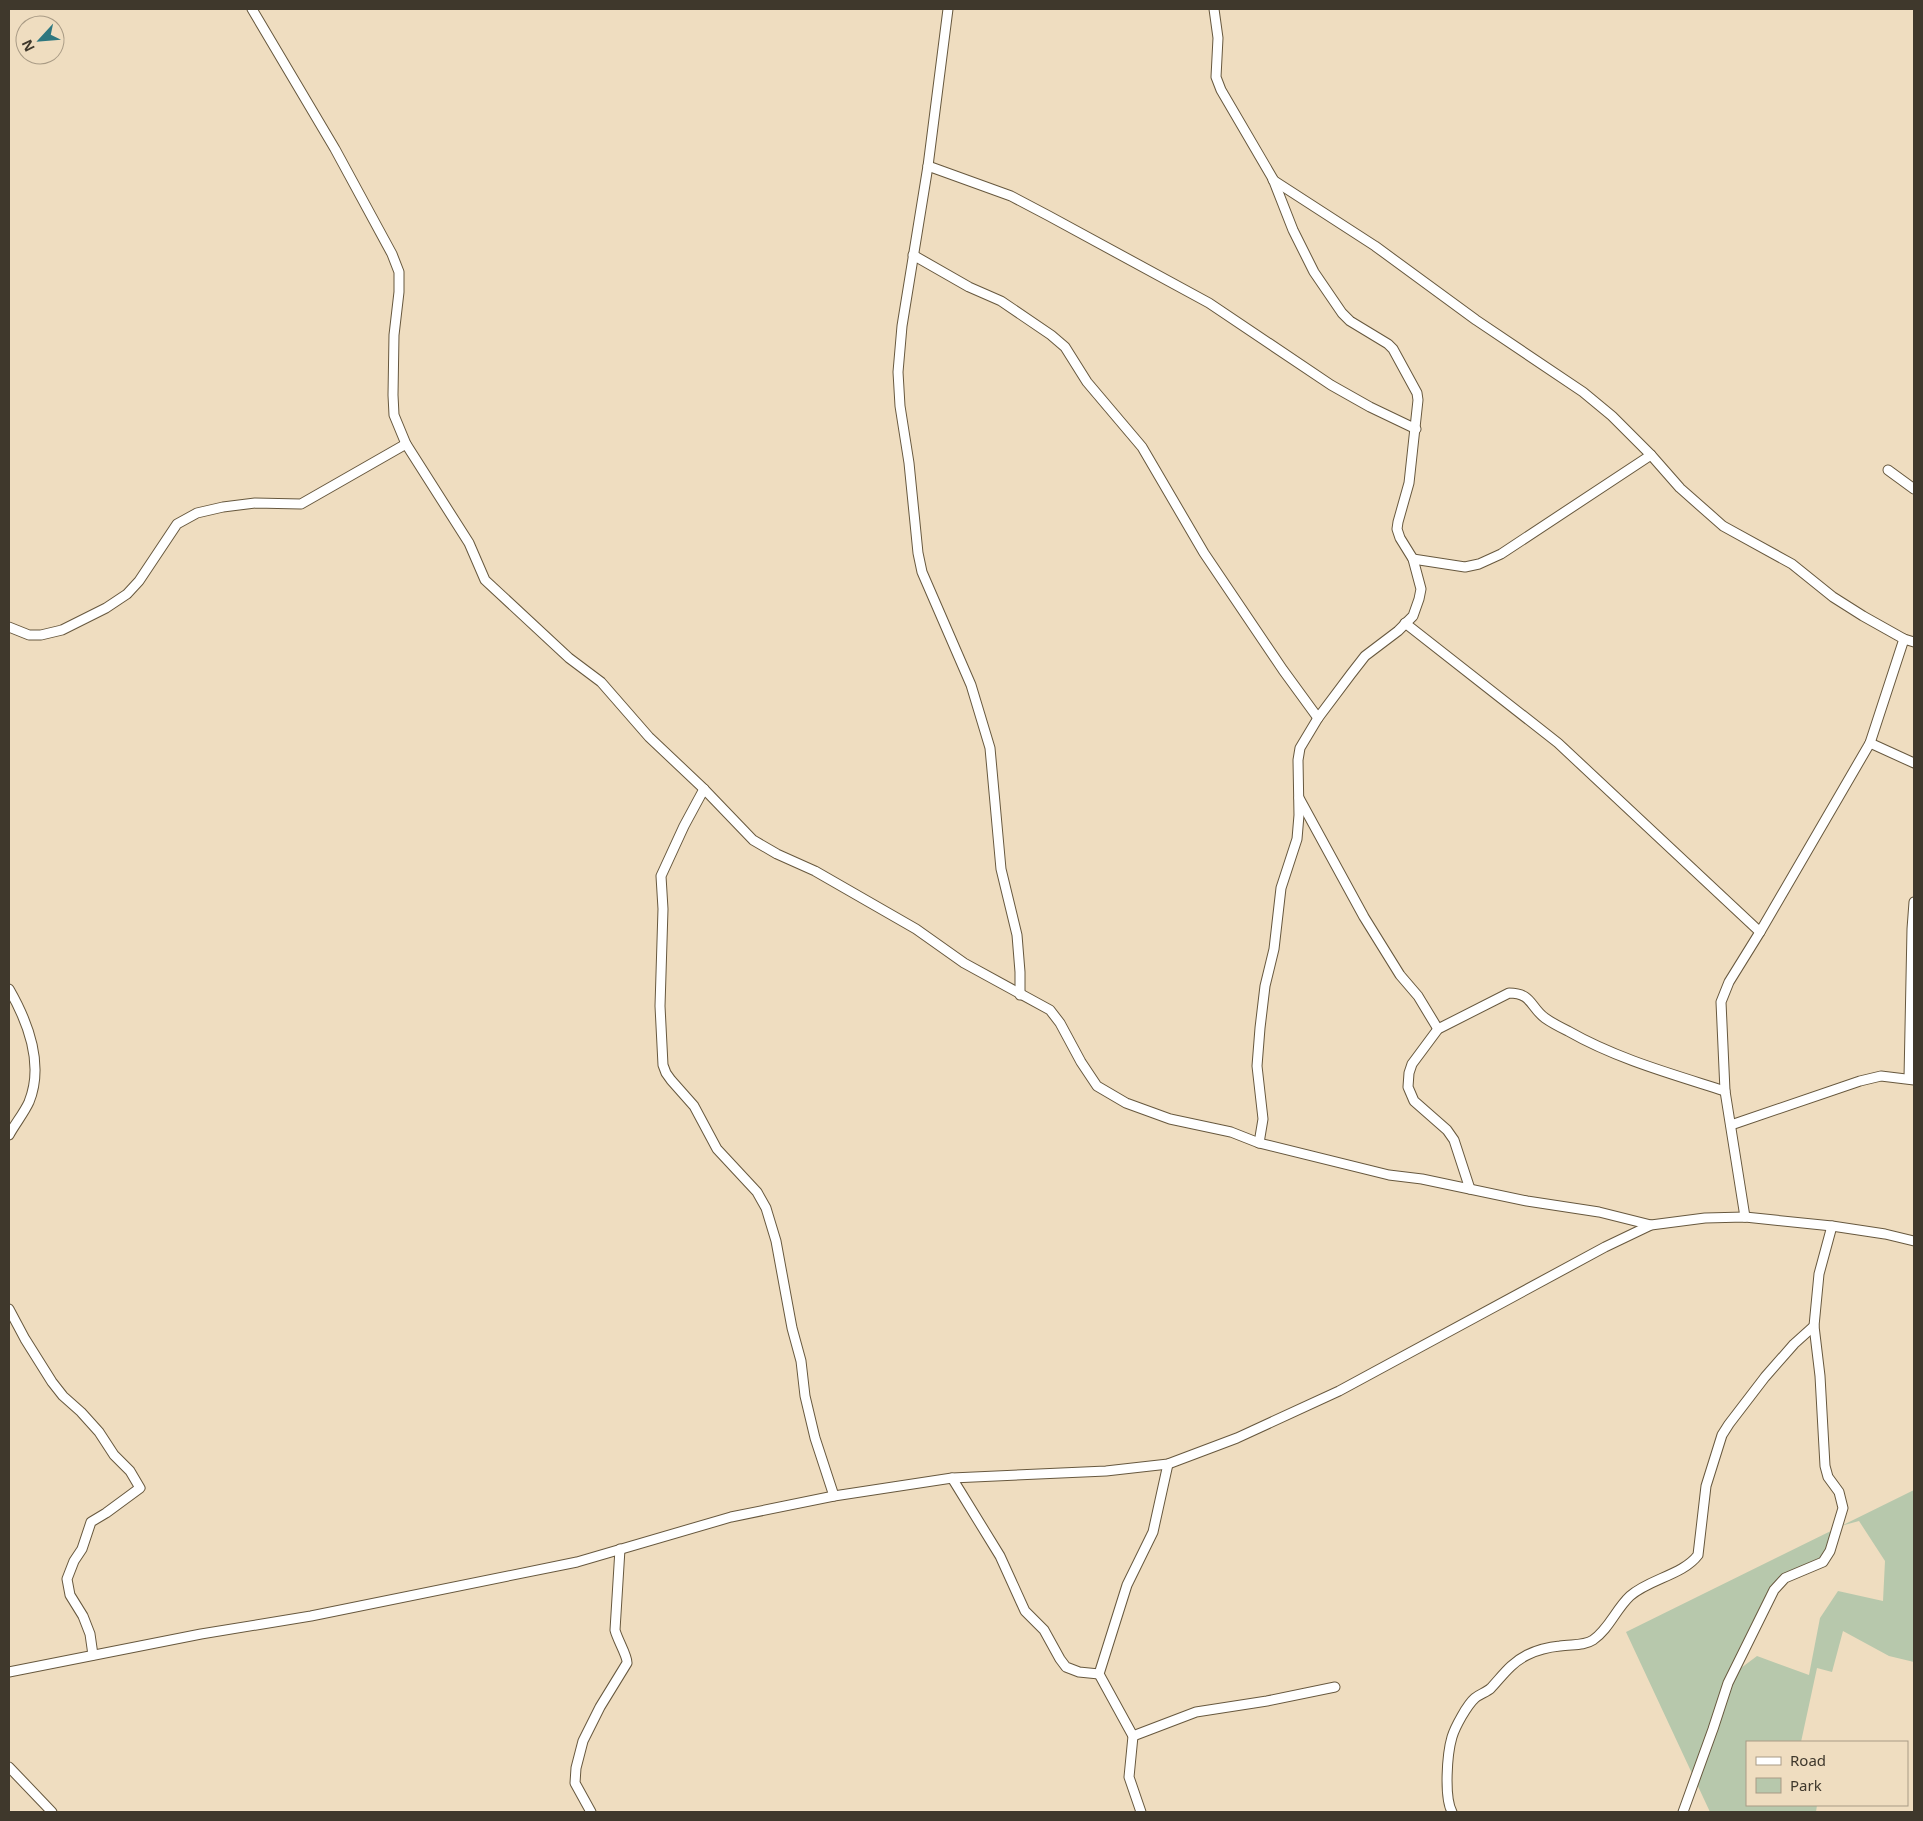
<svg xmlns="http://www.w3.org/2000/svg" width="1923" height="1821" font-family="'Noto Sans',sans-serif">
<rect width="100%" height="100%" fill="#efddc0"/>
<!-- green -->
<path fill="#b7c8ac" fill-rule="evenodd" d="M1914 1490V1662L1889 1656 1843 1631 1832 1672 1817 1668 1801 1742H1747V1805H1817L1816 1812H1710L1626 1632ZM1859 1521 1885 1561 1883 1601 1838 1591 1820 1618 1809 1675 1757 1656 1733 1674 1786 1578 1823 1562 1837 1527Z"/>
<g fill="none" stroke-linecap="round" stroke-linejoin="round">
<!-- street casing -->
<g stroke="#67583e" stroke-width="11">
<g id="street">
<path d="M252 9 335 149 392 254 399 272V292L394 335 393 395 394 415 406 444 469 543 485 580 569 658 601 682 649 737 704 789 753 840 777 854 815 871 916 929 964 963 1050 1010 1060 1023 1081 1062 1097 1086 1126 1103 1170 1119 1231 1132 1259 1143 1389 1175 1422 1179 1527 1201 1599 1212 1651 1225"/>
<path d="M948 9 928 166 902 326 898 372 900 406 909 463 918 553 922 572 971 685 990 748 1001 869 1017 935 1020 972V995"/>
<path d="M1214 9 1218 38 1216 77 1221 90 1273 179 1293 230 1314 272 1342 313 1350 321 1388 344 1393 349 1417 393 1418 400 1409 483 1398 522 1397 529 1400 538 1413 559 1421 589 1419 599 1413 616 1398 631 1365 656 1351 674 1318 718 1300 748 1298 760 1299 815 1297 839 1281 888 1274 949 1265 986 1260 1028 1257 1066 1263 1119 1259 1143"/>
<path d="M928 166 1011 196 1049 216 1209 303 1331 385 1370 407 1416 429"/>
<path d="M1273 180 1375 246 1476 320 1583 392 1612 416 1651 455 1680 488 1723 526 1792 564 1833 597 1863 616 1904 639 1914 642"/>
<path d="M913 255 969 287 1001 301 1051 335 1065 347 1087 382 1142 447 1204 553 1283 670 1318 718"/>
<path d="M1888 470 1914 489"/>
<path d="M1413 559 1465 567 1479 564 1501 554 1651 455"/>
<path d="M1405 623 1558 743 1760 932"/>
<path d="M9 627 29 635H41L62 630 106 608 127 594 139 581 177 524 197 513 223 507 255 503 301 504 406 444"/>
<path d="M1870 743 1914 763"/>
<path d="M704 789 684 826 661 876 663 909 660 1006 663 1065 666 1073 671 1080 694 1106 717 1149 757 1192 766 1208 776 1241 792 1328 801 1361 805 1396 815 1438 834 1496"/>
<path d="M1299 798 1364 917 1400 975 1418 996 1438 1029"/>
<path d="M9 989C28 1022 44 1065 29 1102 24 1113 15 1124 9 1135"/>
<path d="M1909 1078 1912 929 1914 902"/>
<path d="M1731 1125 1860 1081 1881 1076 1914 1080"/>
<path d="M1470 1189 1454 1140 1447 1130 1414 1101 1408 1087 1409 1073 1412 1064 1438 1029 1509 993C1532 993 1530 1007 1545 1018 1552 1023 1560 1027 1568 1031 1617 1059 1672 1074 1725 1091"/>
<path d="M1745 1217 1725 1091 1721 1002 1729 982 1760 932 1870 743 1904 639"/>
<path d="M9 1309 25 1339 52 1382 63 1396 81 1412 99 1432 114 1455 130 1471 140 1488 106 1513 91 1522 82 1549 74 1561 67 1579 70 1595 83 1616 90 1634 93 1655"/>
<path d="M952 1478 1000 1556 1025 1611 1044 1630 1060 1659 1066 1667 1079 1672 1099 1674"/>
<path d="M9 1672 201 1634 311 1616 577 1562 731 1517 834 1496 952 1478 1106 1471 1168 1464 1237 1438 1339 1391 1605 1247 1651 1225 1705 1218 1745 1217 1832 1226 1885 1234 1914 1241"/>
<path d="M1133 1736 1196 1712 1267 1701 1335 1687"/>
<path d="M9 1767 52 1812"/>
<path d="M591 1812 575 1783 576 1768 583 1741 600 1707 627 1663C628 1657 617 1639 615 1630L620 1549"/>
<path d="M1141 1812 1129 1777 1133 1736 1099 1674 1127 1585 1153 1532 1168 1464"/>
<path d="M1452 1812C1444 1797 1447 1754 1452 1737 1455 1727 1467 1705 1475 1698 1480 1694 1487 1692 1491 1688 1503 1675 1511 1663 1527 1655 1537 1650 1549 1647 1560 1646 1571 1644 1584 1646 1593 1640 1609 1629 1616 1609 1630 1596 1649 1579 1683 1575 1698 1555L1706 1486 1722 1435 1729 1424 1765 1377 1794 1344 1814 1326"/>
<path d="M1683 1812 1713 1729 1728 1683 1774 1590 1785 1578 1823 1562 1830 1551 1843 1508 1839 1492 1828 1477 1825 1466 1820 1376 1814 1326 1819 1274 1832 1226"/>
</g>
</g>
<!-- street -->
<use href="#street" stroke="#fff" stroke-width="9"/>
</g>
<!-- border -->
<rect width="1923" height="1821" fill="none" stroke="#3f382c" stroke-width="20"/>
<!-- legend -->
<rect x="1746" y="1741" width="162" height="65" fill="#efddc0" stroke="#a99b85"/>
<rect x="1756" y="1757" width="25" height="8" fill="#ffffff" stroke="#a99b85"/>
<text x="1790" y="1766" font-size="15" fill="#3f382c">Road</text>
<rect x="1756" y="1778" width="25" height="15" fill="#b7c8ac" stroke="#a99b85"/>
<text x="1790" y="1791" font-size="15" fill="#3f382c">Park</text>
<!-- north arrow -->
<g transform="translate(40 40) rotate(244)"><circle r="24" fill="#efddc0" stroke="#a99b85"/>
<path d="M0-4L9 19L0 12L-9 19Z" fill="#2e777f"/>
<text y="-8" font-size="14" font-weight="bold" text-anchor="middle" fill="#3f382c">N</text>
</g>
</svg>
